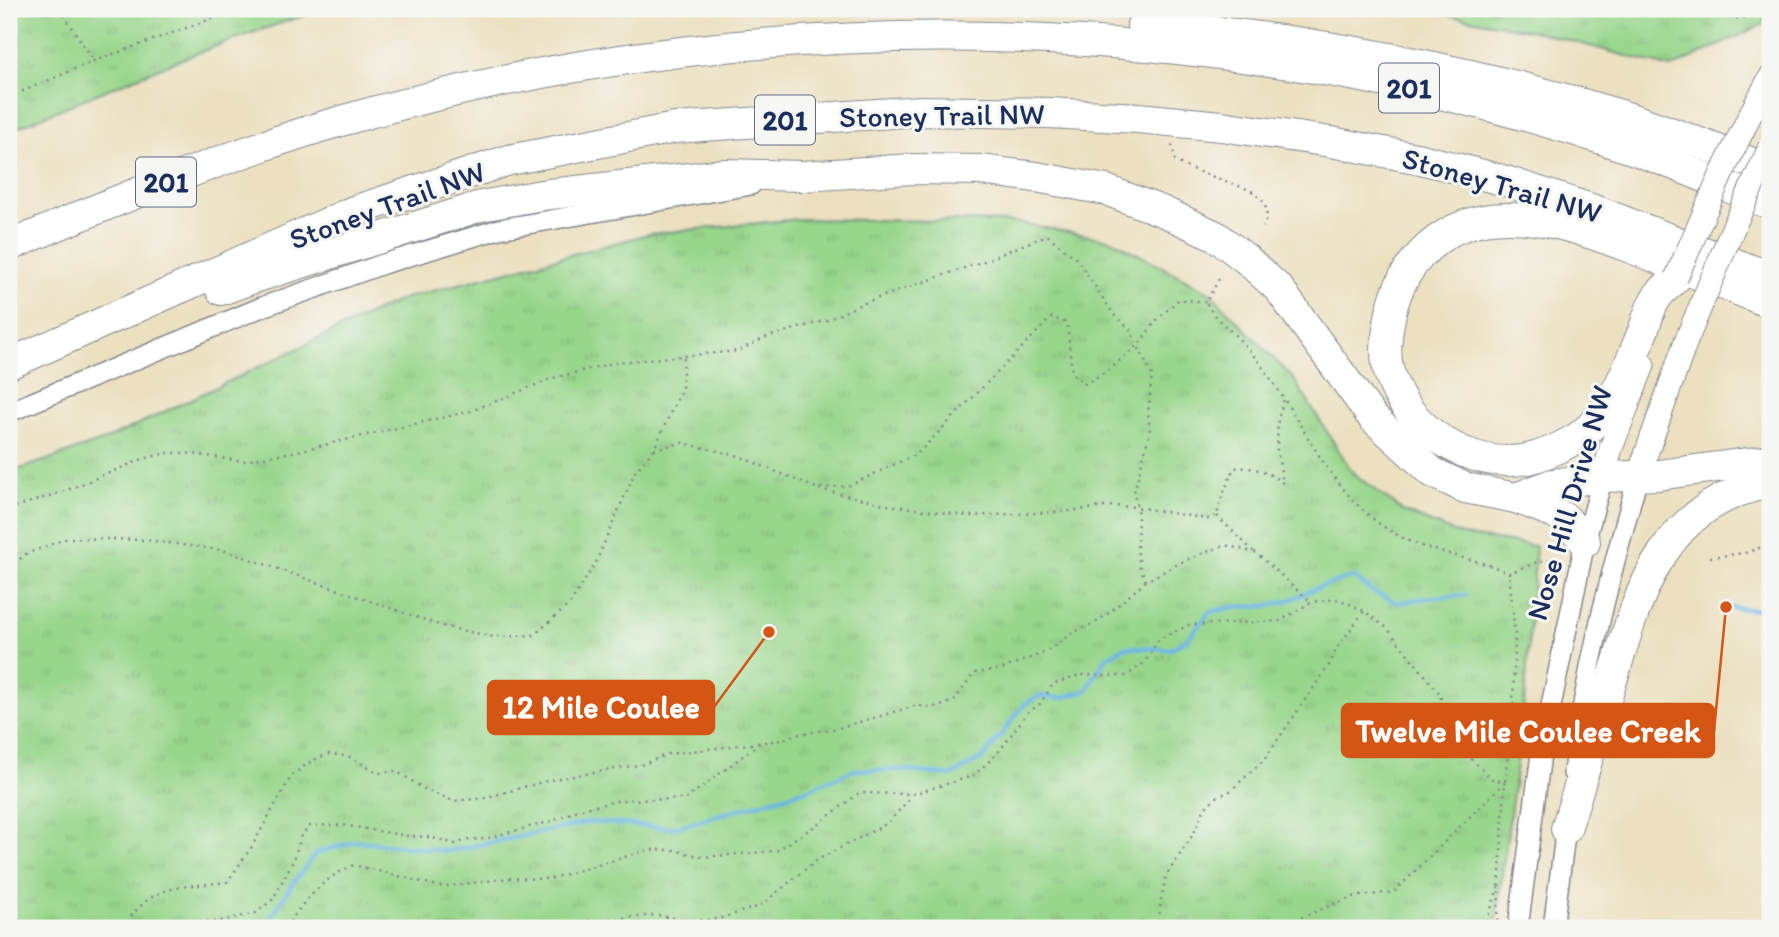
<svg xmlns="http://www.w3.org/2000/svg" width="1779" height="937" font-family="Itim,sans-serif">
<defs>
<pattern id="park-tufts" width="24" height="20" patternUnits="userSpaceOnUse" patternTransform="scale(1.75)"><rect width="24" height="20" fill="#98d68b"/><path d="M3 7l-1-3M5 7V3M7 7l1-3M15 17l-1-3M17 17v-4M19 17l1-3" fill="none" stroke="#82b87a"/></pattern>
</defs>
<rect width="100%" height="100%" fill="#f6f6f2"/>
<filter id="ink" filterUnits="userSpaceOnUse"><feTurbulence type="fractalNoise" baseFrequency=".0143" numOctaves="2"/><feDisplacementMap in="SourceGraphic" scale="14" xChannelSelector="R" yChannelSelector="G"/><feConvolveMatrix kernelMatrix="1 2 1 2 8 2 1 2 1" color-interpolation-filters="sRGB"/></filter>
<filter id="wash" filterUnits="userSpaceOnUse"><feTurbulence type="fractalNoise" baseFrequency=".00686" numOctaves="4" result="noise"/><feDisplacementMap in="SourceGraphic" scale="28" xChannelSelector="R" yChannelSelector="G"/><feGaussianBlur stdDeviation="1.57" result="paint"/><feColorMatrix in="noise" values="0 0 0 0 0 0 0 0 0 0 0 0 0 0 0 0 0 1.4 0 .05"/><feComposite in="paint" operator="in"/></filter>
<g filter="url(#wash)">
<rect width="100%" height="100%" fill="#ece0c0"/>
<!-- park -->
<g fill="url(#park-tufts)" stroke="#5a8274" stroke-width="2">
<path d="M9 9H326C217 41 113 87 9 131Z"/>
<path d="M1417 9H1770V13L1762 25 1671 68 1538 32Z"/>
<path d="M799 219 1013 222 1112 240 1209 292 1293 378 1353 473 1404 512 1461 535 1536 546 1523 718 1495 928H9V473L105 440 402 299 649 234Z"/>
</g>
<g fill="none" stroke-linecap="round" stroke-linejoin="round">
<!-- stream -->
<g stroke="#6cb7e5" stroke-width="4.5">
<path d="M1726 607 1770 611"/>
<path d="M244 928 266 926 291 886 316 853 357 841 449 851 591 822 674 828 809 789 854 770H906L951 776 983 758 1025 704 1039 696 1062 698 1086 691 1106 658 1125 647 1171 649 1187 639 1210 612 1234 607 1266 606 1290 600 1319 587 1353 577 1373 592 1398 603 1426 598 1466 595"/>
</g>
</g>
</g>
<g filter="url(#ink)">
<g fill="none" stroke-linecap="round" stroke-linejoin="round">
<!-- tertiary casing -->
<g stroke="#84888f" stroke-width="22">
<g id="tertiary">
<path d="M9 412 262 307 383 264 499 229 751 185"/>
<path d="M1573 773C1585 669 1610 576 1638 477"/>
<path d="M1518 928 1541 754 1585 542 1603 477"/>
<path d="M1553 928 1567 820"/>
</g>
</g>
<!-- secondary casing -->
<g stroke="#84888f" stroke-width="25">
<g id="secondary">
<path d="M1751 113 1770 78"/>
<path d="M1603 477 1611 448 1643 365"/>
<path d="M1638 477 1686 341"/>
</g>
</g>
<!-- motorway casing -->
<g stroke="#84888f" stroke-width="32">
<g id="motorway">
<path d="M1142 25C1304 37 1465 68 1621 115 1671 131 1721 151 1770 170"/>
<path d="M9 246C112 202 217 159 324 126 742 0 1213 7 1626 147 1675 163 1722 185 1770 204"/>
<path d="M1676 278C1670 284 1662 290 1657 297 1650 306 1647 321 1643 331 1628 368 1609 420 1572 441 1559 448 1542 456 1528 459 1471 471 1407 429 1390 375 1384 358 1386 340 1389 323 1398 262 1445 217 1509 218 1558 218 1606 239 1652 256 1691 272 1731 287 1770 303"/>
<path d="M221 290 251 279 481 206 542 195 724 174 803 176 912 169 980 170 1036 177 1106 190 1164 212 1216 236 1246 259 1279 289 1373 418 1432 472 1465 488 1516 498 1555 513 1566 519 1585 542"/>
<path d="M9 364 354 211 509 160 675 128 921 111 1049 113 1138 118 1221 126 1331 142 1421 159 1506 181 1594 210 1770 277"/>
<path d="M1516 498 1552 484 1603 477 1658 475 1770 460"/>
<path d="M1566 829C1581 782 1595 734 1610 687 1638 595 1661 503 1770 483"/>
</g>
</g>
<!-- path -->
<g stroke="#84888f" stroke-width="2.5" stroke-dasharray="2 5" stroke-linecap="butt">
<path d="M60 9 94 61"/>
<path d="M1681 9C1710 14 1741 27 1768 9"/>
<path d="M9 97 94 61 239 9"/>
<path d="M1172 145 1175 160 1183 166 1250 190C1265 200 1271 210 1263 227"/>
<path d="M1219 279 1206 302C1213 317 1226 326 1238 338 1249 349 1259 362 1268 375 1313 438 1340 515 1417 544 1447 556 1479 559 1509 573L1540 561 1550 560"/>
<path d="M654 449 682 443 736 455 816 488 848 486 917 454 1052 317 1067 323 1072 373 1085 384 1110 369 1139 344 1156 321 1179 299 1206 302"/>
<path d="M819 489 888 505 968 516 1059 512 1113 506 1136 507 1207 519 1217 516 1221 499 1234 468C1254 466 1268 472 1283 483L1277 449 1278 420 1284 398"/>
<path d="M9 509 62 492 143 459 166 453H185L243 461 293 452 471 411 553 378 617 362 738 351 767 337 827 320 861 304 984 261 1047 235 1077 259 1114 315 1129 328 1152 375 1148 412 1150 432 1134 492 1138 515 1137 548 1140 567 1146 581"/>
<path d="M1217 516 1255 553"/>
<path d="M1710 557 1745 553 1770 544"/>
<path d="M9 568 26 554 68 538 147 540 227 551 442 626 494 637 534 635 570 604 596 562 635 472 654 449 682 388 684 356"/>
<path d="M123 928C152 882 179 888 227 882L251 848 292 775 313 760 329 754 350 757 379 773 396 771 426 790 453 801 484 798 550 780 644 764 668 754 782 740 793 735 839 728 915 706 938 707 955 700 974 673 1002 669 1046 652 1072 633 1095 623 1109 613 1146 581 1186 560 1225 545 1256 553 1311 602"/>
<path d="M174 928 187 920 216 922 256 913 273 899 294 859 301 836 310 826 343 825 407 836 429 837 456 844 466 840 484 839 552 821 578 810 621 800 686 799 760 743"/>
<path d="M287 928C300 903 327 875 354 865L442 887 509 878 549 879 649 850H674L702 857 776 851 821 822 859 793 913 794 973 776 998 753 1027 713 1040 704 1053 684 1081 675 1126 676 1144 663 1159 639 1189 625 1280 621 1311 602 1339 599 1364 611 1387 628 1440 694 1448 724 1468 756 1492 779 1505 782"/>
<path d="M533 928 573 922 657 915 690 921 718 919 760 906 817 860 888 823 912 796"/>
<path d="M1158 928 1161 900 1166 876 1194 833 1205 808 1215 798 1230 791 1264 760 1329 665 1337 648 1364 611"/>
<path d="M1275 928 1352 897 1394 892 1505 782"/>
<path d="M1484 928 1500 883"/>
<path d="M1497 928 1505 782 1513 706 1515 635 1509 573"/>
</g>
<!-- tertiary -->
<use href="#tertiary" stroke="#fff" stroke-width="19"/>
<!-- secondary -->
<use href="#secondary" stroke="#fff" stroke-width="23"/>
<!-- motorway -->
<use href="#motorway" stroke="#fff" stroke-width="30"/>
<!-- secondary-bridge casing -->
<g stroke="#84888f" stroke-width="25" stroke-linecap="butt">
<g id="secondary-bridge">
<path d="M1676 278 1721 175 1751 113"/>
<path d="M1686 341 1734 226 1770 147"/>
</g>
</g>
<!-- secondary-bridge -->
<use href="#secondary-bridge" stroke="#fff" stroke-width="23"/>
</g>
</g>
<g text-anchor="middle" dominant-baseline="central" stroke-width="6" stroke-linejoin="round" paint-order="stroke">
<!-- shield labels -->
<g fill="#f6f6f2" stroke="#5d6b8a" stroke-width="2">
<rect x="1379" y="63.5" width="60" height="49" rx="5"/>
<rect x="755" y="95.5" width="60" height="49" rx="5"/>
<rect x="136" y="157.5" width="60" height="49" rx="5"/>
</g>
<g font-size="28" font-weight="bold" fill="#1b2f5e">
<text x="1409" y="88">201</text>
<text x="785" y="120">201</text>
<text x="166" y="182">201</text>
</g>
<!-- street labels -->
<g font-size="30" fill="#1b2f5e" stroke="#f6f6f2">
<text transform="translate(942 115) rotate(-1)">Stoney Trail NW</text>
<text transform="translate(1502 185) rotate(16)">Stoney Trail NW</text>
<text transform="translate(387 205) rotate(-20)">Stoney Trail NW</text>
<text transform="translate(1569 503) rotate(-74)">Nose Hill Drive NW</text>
</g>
</g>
<!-- callouts -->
<path fill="none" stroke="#d45514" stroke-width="2.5" d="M769 632L714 707M1726 607L1714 731"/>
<g fill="#d45514" stroke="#f6f6f2" stroke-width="2.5">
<circle cx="769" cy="632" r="7"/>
<circle cx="1726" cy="607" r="7"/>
</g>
<g fill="#d45514" stroke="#d45514" stroke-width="2.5">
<rect x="488" y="681" width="226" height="53" rx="7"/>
<rect x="1342" y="704" width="372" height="53" rx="7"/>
</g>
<g font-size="32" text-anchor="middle" font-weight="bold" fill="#fff">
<text x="601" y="718">12 Mile Coulee</text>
<text x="1528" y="742">Twelve Mile Coulee Creek</text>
</g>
<!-- margin -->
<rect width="1779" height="937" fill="none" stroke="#f6f6f2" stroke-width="35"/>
</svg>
